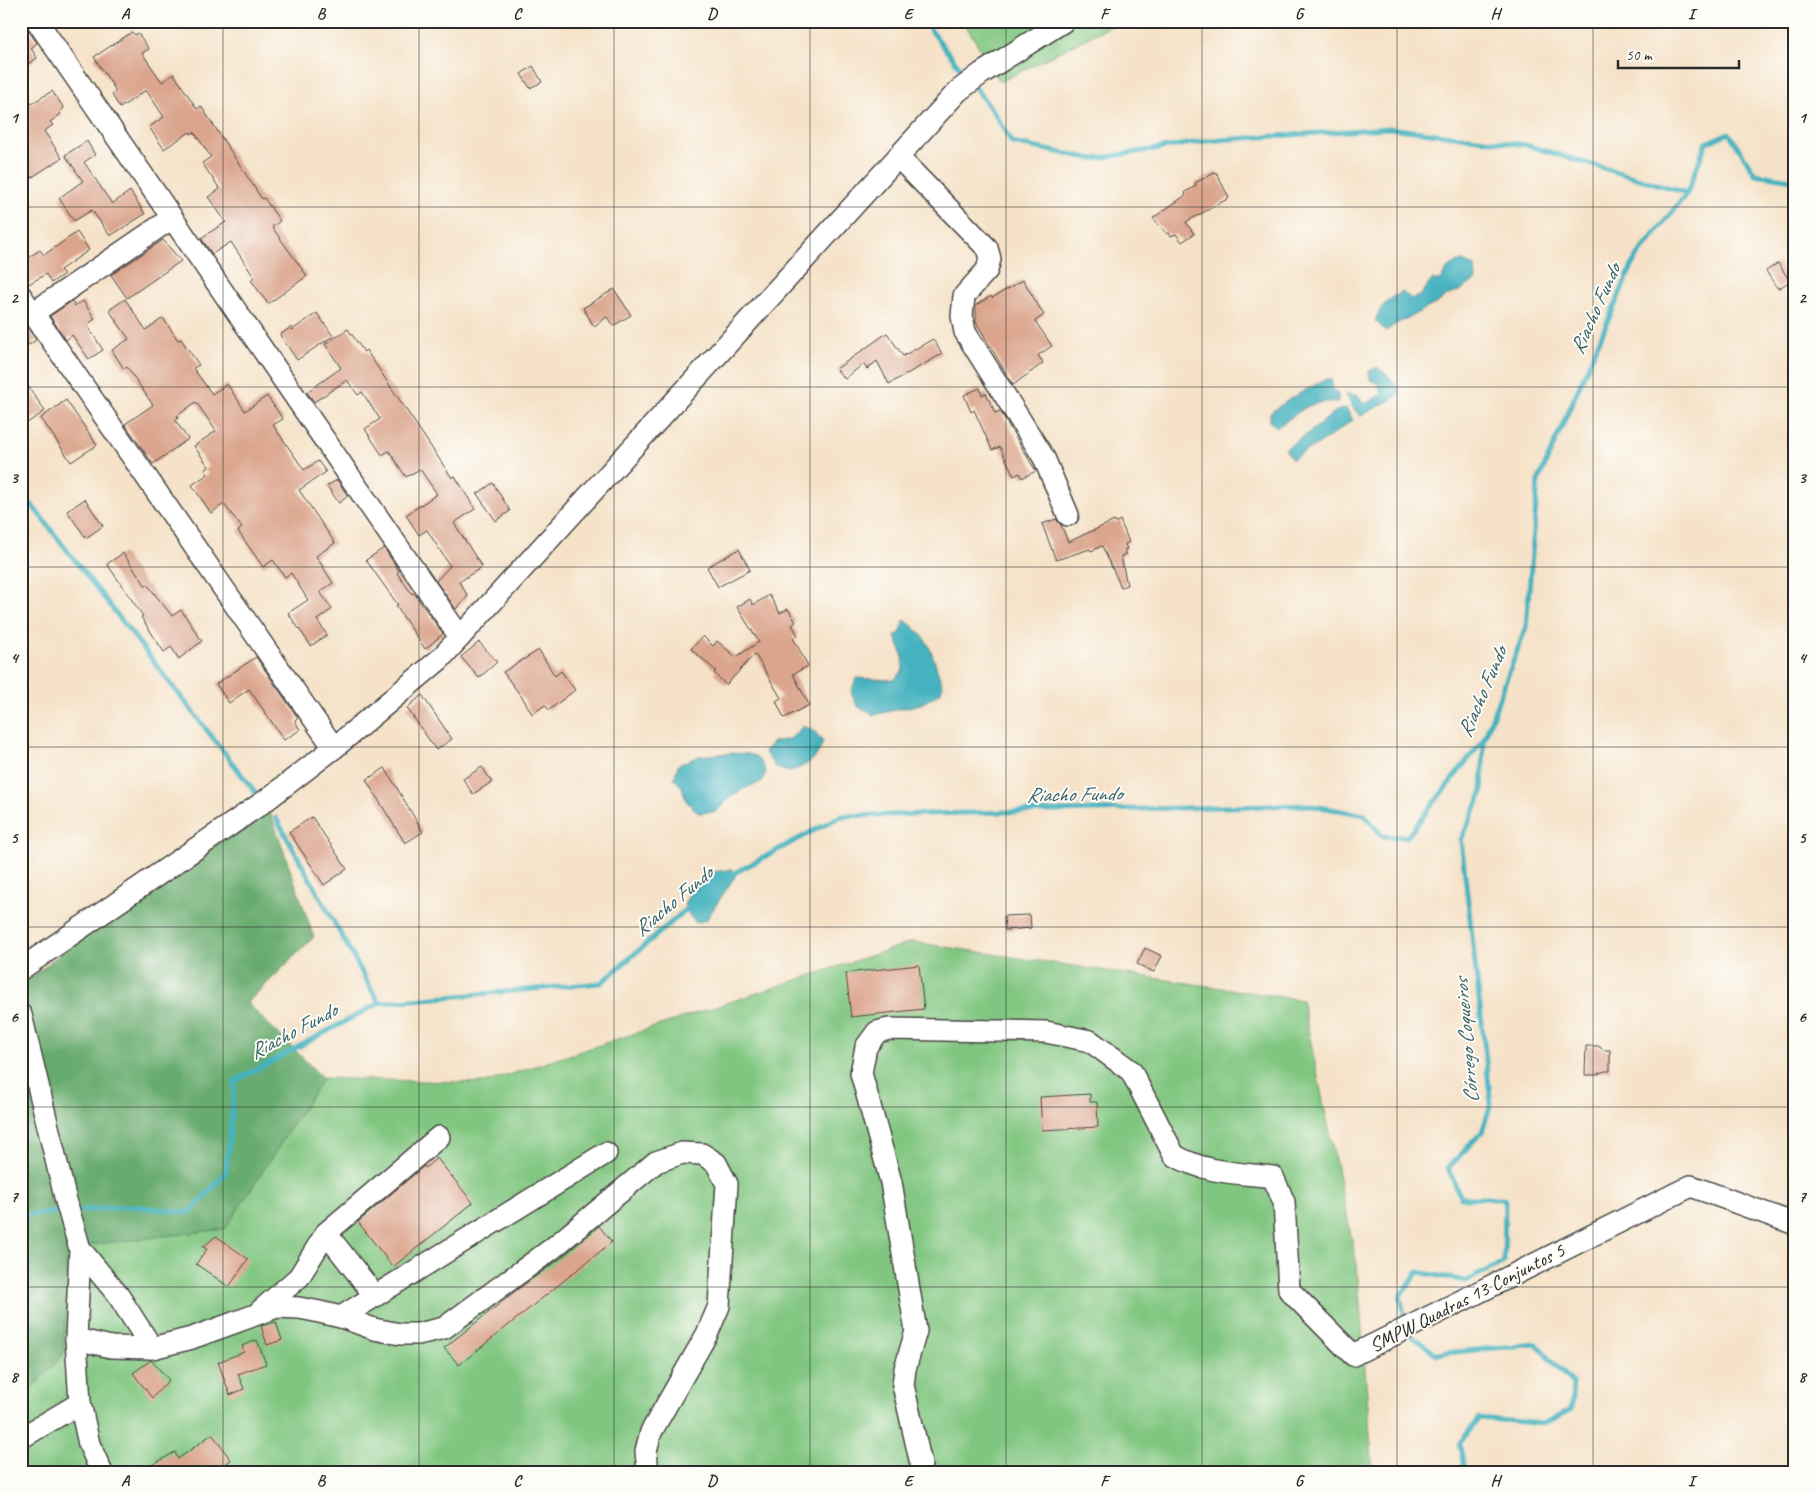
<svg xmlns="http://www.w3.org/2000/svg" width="1816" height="1494" font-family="Caveat,sans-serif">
<rect width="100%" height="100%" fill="#fdfcf7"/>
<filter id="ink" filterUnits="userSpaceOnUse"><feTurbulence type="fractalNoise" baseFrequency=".02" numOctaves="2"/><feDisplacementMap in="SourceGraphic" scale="10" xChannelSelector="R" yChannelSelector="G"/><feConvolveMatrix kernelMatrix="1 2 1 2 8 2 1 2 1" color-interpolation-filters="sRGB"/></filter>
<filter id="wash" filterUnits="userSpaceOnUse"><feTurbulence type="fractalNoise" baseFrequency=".0096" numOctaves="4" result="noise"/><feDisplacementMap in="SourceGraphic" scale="20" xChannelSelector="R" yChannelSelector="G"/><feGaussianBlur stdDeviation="1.12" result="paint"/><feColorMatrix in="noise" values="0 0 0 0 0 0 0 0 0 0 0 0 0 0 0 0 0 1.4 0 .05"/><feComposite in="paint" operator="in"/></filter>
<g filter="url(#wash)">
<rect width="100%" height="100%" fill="#f5e2c8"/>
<!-- green -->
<g fill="#80c680" stroke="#567856">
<path d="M963 21H1121L1000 82Z"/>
<path d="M912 942 1302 1000 1357 1265 1373 1473H21V1399L63 1355 70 1247 225 1229 323 1078 484 1083Z"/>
</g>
<!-- forest -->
<path fill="#68ab6e" stroke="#4a6b4c" d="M269 809 314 937 247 1003 323 1078 225 1229 70 1247 63 1355 21 1399V986L89 930Z"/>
<!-- water -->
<g fill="#44b2bf" stroke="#386e75">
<path d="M1462 261 1475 266 1476 280 1459 291 1446 296 1439 302 1396 324 1386 331 1375 321C1381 305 1387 300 1402 292L1412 299 1420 296 1432 280H1441C1446 269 1450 264 1462 261Z"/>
<path d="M1377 367C1387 375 1398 382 1399 395L1361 416C1353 410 1350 403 1346 394L1358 395 1365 404 1382 394 1378 384 1370 379 1369 371Z"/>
<path d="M1326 379H1331L1333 389 1338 394V402C1307 400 1301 412 1277 427L1270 422V413L1291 398Z"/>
<path d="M1346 408 1353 420 1325 440 1292 459 1285 449C1296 441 1308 434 1319 425 1328 418 1333 410 1346 408Z"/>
<path d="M904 620C934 639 931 657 943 686L940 693 921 704 874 715 857 706 851 693 856 678 894 680 903 670V657L895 636 901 632Z"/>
<path d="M803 726 814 730 823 742C816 762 808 764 789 772L776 768 764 751 773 742 790 739Z"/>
<path d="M731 753C753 754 756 752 766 772L761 783C741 787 729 798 716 812L698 813 686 801 682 787 674 779 678 765 699 756Z"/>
<path d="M731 869 736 875 706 920 696 923 689 915 684 904 691 892 714 872Z"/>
</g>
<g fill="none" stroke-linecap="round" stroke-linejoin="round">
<!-- stream -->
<g stroke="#44b2bf" stroke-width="5">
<path d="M927 21 930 29 967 77"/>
<path d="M974 86 994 113 1012 143 1094 159 1205 141 1389 128 1526 145 1687 193"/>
<path d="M21 491 255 792"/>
<path d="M276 818 379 1003"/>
<path d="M729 876 841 816 1308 805 1365 815 1382 836 1407 837 1484 739 1526 627 1538 481 1635 259 1687 193 1706 143 1729 133 1755 174 1792 180 1795 176"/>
<path d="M74 1211 133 1206 190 1213 226 1172 235 1081 379 1003 601 983 690 906"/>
<path d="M21 1215 63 1212"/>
<path d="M1406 1322 1400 1296 1418 1272 1466 1281 1504 1262 1505 1198H1461L1448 1168 1482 1132 1491 1104 1461 840 1482 793 1484 739"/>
<path d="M1408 1333 1436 1354 1536 1344 1573 1383 1571 1410 1543 1424 1479 1418 1459 1444 1466 1473"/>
</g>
</g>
<g id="blocks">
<!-- building -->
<g fill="#dba58d">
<path d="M26 27 37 43 31 48 37 58 21 69V30Z"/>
<path d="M132 32 135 35 138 33 149 49 142 53 162 82 174 74 197 109 201 106 262 199 264 198 280 221 272 227 307 276 268 304 251 280 254 277 231 242 212 254 201 238 226 222 208 197 220 189 202 163 211 157 194 132 191 134 190 132 164 149 149 127 164 117 146 90 120 108 112 95 116 91 94 57Z"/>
<path d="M533 66 542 82 530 88 521 74Z"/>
<path d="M52 91 64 108 59 112 61 114 50 122 53 125 44 131 62 158 21 184V107L30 102 31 104Z"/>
<path d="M87 141 95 155 84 162 112 204 130 191 145 214 110 236 92 210 74 221 59 198 83 181 65 155Z"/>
<path d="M1216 172 1229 198 1186 222 1194 234 1182 242 1176 234 1171 236 1169 233 1167 234 1153 218 1186 195 1185 192 1196 186 1195 183Z"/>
<path d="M77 232 89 250 60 270 64 274 51 283 46 274 27 285 21 277V262L40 250 44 255Z"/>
<path d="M163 240 181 261 127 298 111 275Z"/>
<path d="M1778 263 1790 281 1778 289 1766 271Z"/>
<path d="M1023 280 1044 315 1035 321 1052 346 1038 355 1043 363 1013 385 976 322V305L991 296 992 298Z"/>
<path d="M614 289 631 315 613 326 607 317 594 326 583 308Z"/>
<path d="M125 299 146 330 163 318 178 340 181 339 199 365 193 368 212 394 227 384 245 411 267 396 283 419 273 425 304 470 318 461 326 472 299 490 335 543 316 556 333 583 320 592 332 609 317 620 327 635 311 646 288 613 308 600 291 573 285 577 273 560 263 567 238 531 242 528 224 504 211 513 192 485 208 474 205 470 209 467 194 446 216 431 196 402 177 416 178 418 175 420 188 439 153 464 125 424 153 405 127 367 124 369 112 350 129 339 109 310Z"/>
<path d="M72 301 75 306 83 301 95 319 87 325 103 350 89 359 72 335 66 340 50 316Z"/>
<path d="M317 313 333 336 297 360 280 335 291 327 292 330Z"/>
<path d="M27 327 36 340 29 345 21 334V331Z"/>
<path d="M348 329 364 352 366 350 452 478 455 476 475 509 454 523 482 567 459 582 468 596 456 609 436 581 450 566 427 530 419 535 406 515 437 494 420 469 406 477 389 451 382 455 365 429 380 419 362 392 358 395 347 380 314 402 307 392 341 368 325 344Z"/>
<path d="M887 333 903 356 933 339 942 354 889 384 877 361 867 369 863 364 845 379 836 369Z"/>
<path d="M21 376 45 411 21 427Z"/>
<path d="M980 388 982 395 986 393 995 413 1000 411 1036 471 1022 478 1020 473 1014 476 1000 447 992 450 974 410 971 412 964 395Z"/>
<path d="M66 400 97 445 71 462 41 418Z"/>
<path d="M337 480 348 496 339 503 327 486Z"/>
<path d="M493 483 510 511 496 521 477 494Z"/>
<path d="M85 499 103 526 86 538 67 511Z"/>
<path d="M1056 519 1061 525 1068 542 1114 521 1115 523 1120 520 1129 542 1125 544 1127 549 1124 550 1126 554 1121 556 1127 585 1121 587 1102 546 1091 551 1090 549 1056 560 1042 524Z"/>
<path d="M384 548 399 571 397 573 412 594 414 593 443 634 425 649 396 606 398 605 366 560Z"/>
<path d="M739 549 750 570 718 587 707 567Z"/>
<path d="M123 553 146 586 147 584 172 616 181 610 202 641 179 659 171 647 164 652 141 617 143 616 107 564Z"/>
<path d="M769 595 780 613 788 609 796 622 792 625 798 635 793 638 808 666 793 674 809 705 784 718 776 701 781 698 755 654 726 685 714 673 716 671 691 649 703 636 713 646 717 641 736 657 759 642 737 607 750 599 753 605Z"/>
<path d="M479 642 497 662 479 678 461 657Z"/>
<path d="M539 650 555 676 561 671 575 690 549 710 545 705 532 714 524 700 503 672Z"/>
<path d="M256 657 298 718 295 721 300 730 284 740 249 689 229 703 216 684Z"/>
<path d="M422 695 452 739 436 750 407 708Z"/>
<path d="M482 767 492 782 473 794 463 779Z"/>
<path d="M385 768 423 832 405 843 366 780Z"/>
<path d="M312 817 347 869 324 885 289 832Z"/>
<path d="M1030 915 1031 928 1005 930 1004 916Z"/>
<path d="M1145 948 1162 956 1154 972 1137 964Z"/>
<path d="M919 965 924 1009 851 1017 846 973Z"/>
<path d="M1586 1046H1598L1604 1050H1610V1071H1605L1595 1075H1585Z"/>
<path d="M1090 1094V1102H1097L1098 1127 1042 1130 1040 1097Z"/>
<path d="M437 1158 473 1203 393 1267 358 1222 424 1166 425 1168Z"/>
<path d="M599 1226 612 1242 459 1365 444 1348 518 1289 561 1258Z"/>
<path d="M216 1236 248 1259 229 1287 196 1264 207 1249 203 1247Z"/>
<path d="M276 1322 282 1340 267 1345 261 1326Z"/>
<path d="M257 1340 266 1364 238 1374 244 1389 230 1395 218 1362 244 1352 242 1346Z"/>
<path d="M151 1360 169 1380 152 1398 133 1373Z"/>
<path d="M212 1434 231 1460 214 1472 210 1467 201 1473H138L175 1452 178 1459Z"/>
</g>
</g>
</g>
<g filter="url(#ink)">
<use href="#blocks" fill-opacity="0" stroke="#494643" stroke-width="1"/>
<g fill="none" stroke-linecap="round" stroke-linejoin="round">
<!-- minor casing -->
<g stroke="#494643" stroke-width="24">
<g id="minor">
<path d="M37 21 460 637"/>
<path d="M898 157 987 248 990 259 987 270 964 296 962 316 965 332 1044 458 1068 515"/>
<path d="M21 296 334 748"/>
<path d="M33 313 172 218"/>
<path d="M21 969 265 801 334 748 440 659 958 91 982 73 1064 21"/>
<path d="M21 1015 66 1201 80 1249 76 1339 80 1403 89 1444 102 1473"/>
<path d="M326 1233 375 1296"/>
<path d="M80 1249 118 1295 152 1348"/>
<path d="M259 1312 299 1277 326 1233 439 1137"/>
<path d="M341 1317 606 1153"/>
<path d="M76 1339 111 1347 152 1348 192 1338 277 1307 299 1308 315 1311 341 1317 374 1329 400 1334H418L444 1328 553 1248 656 1162 682 1153 702 1154 716 1163 727 1184 719 1306 707 1334 651 1432 646 1451 648 1473"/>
<path d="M21 1438 80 1403"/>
<path d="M921 1464 903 1385 905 1369 916 1331 891 1182 861 1073 866 1047 877 1032 889 1029 1046 1032 1090 1041 1131 1071 1174 1155C1204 1173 1238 1173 1273 1177L1284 1202 1289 1290 1353 1355 1691 1186 1795 1224"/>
</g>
</g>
<!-- minor -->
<use href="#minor" stroke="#fff" stroke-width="21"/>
</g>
</g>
<!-- grid -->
<path fill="none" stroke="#2b2b2b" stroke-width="1" stroke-opacity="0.55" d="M223 21V1473M419 21V1473M614 21V1473M810 21V1473M1006 21V1473M1202 21V1473M1397 21V1473M1593 21V1473M21 207H1795M21 387H1795M21 567H1795M21 747H1795M21 927H1795M21 1107H1795M21 1287H1795"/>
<g text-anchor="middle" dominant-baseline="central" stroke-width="4" stroke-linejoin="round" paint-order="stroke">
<!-- street labels -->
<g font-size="20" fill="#2b2b2b" stroke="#fdfcf7">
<text transform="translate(1467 1298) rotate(-27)">SMPW Quadras 13 Conjuntos 5</text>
</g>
<!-- water labels -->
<g font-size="21" font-style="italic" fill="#356166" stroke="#fdfcf7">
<text transform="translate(1595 309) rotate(-66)">Riacho Fundo</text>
<text transform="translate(1482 692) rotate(-67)">Riacho Fundo</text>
<text transform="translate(1074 794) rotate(-1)">Riacho Fundo</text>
<text transform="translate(673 901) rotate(-40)">Riacho Fundo</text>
<text transform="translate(293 1031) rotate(-28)">Riacho Fundo</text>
<text transform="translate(1466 1041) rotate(-95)">Córrego Coqueiros</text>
</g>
</g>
<!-- margin -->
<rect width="1816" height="1494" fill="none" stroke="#fdfcf7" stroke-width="55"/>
<!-- scale -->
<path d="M1618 60v8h121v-8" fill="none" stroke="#2b2b2b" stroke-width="2.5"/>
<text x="1626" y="60" font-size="15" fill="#2b2b2b" stroke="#fdfcf7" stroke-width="4" paint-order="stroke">50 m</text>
<rect x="28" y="28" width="1760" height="1438" fill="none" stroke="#2b2b2b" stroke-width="2"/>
<g font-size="16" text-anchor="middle" font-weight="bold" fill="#2b2b2b">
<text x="125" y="19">A</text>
<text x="321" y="19">B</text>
<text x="517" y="19">C</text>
<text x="712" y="19">D</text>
<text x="908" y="19">E</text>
<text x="1104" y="19">F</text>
<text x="1299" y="19">G</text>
<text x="1495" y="19">H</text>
<text x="1691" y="19">I</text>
<text x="14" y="123">1</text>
<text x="1802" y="123">1</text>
<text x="14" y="303">2</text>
<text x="1802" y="303">2</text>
<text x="14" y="483">3</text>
<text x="1802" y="483">3</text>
<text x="14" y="663">4</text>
<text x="1802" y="663">4</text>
<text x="14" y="843">5</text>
<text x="1802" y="843">5</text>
<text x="14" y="1022">6</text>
<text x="1802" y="1022">6</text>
<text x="14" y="1202">7</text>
<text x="1802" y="1202">7</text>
<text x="14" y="1382">8</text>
<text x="1802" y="1382">8</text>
<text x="125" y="1486">A</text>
<text x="321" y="1486">B</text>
<text x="517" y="1486">C</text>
<text x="712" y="1486">D</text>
<text x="908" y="1486">E</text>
<text x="1104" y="1486">F</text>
<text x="1299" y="1486">G</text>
<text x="1495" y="1486">H</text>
<text x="1691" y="1486">I</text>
</g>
</svg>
